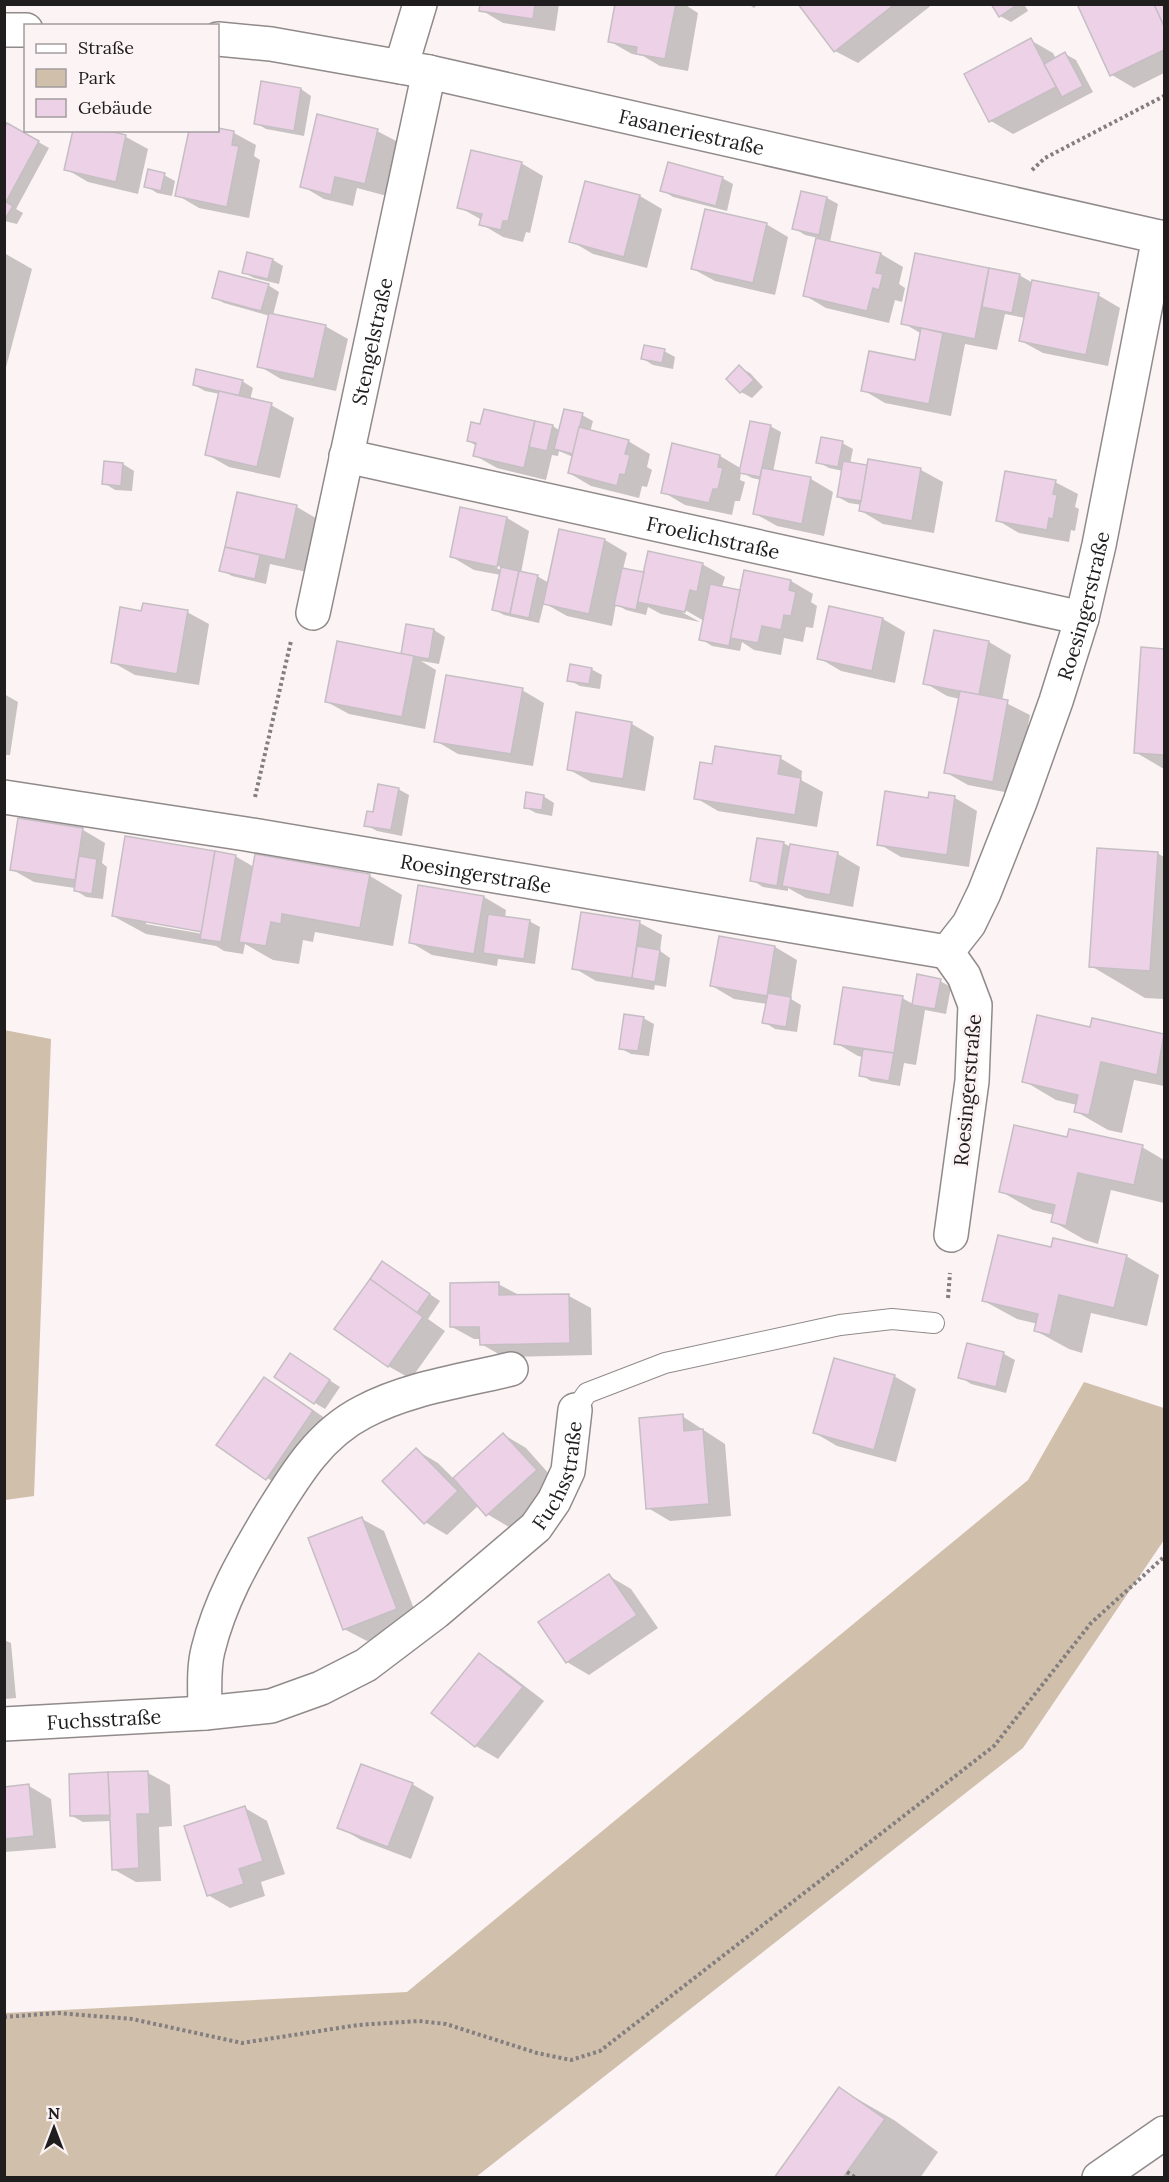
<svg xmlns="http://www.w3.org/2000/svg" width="1169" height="2182" font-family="Lora,serif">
<rect width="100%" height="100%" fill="#fbf3f4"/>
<!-- green -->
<g fill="#d0bfab">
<path d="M4 1030 51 1039 34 1496 5 1500Z"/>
<path d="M1084 1382 1164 1408V1540L1023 1748 476 2177H5V2013L407 1992 1028 1480Z"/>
</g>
<!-- shadow -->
<g fill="#0003" fill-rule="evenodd">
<path d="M482 4H559L555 31 503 23 481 10Z"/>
<path d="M616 4H684L698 13 688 71 660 66 643 56 632 54 609 41Z"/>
<path d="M748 4H758L754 8Z"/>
<path d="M800 4H933L858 63 835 51Z"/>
<path d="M993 4H1024L1028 11 1011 22 1000 16Z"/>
<path d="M1078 4H1164V73L1134 88 1112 75Z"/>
<path d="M1030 40 1053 53 1056 59 1065 54 1076 60 1093 92 1013 134 991 121 966 74Z"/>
<path d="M301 89 311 96 304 136 266 129 256 123Z"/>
<path d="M8 125 49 148 16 209 23 213 17 224 4 221V131Z"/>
<path d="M218 129 234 133 256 145 254 156 260 160 249 218 199 208 177 195Z"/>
<path d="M100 130 126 137 148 149 138 194 88 182 66 169Z"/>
<path d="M377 131 400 143 387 196 357 188 353 206 324 199 302 186Z"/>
<path d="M521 163 543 176 530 233 526 232 523 242 503 237 481 224 482 220 459 207Z"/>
<path d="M164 175 175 181 172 196 157 193 146 186Z"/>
<path d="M722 178 733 184 727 211 673 197 662 190Z"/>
<path d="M586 182 640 196 662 209 647 268 593 254 571 241Z"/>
<path d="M802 193 827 198 838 204 830 242 881 254 903 267 899 284 905 288 902 302 895 300 889 323 826 308 804 295 818 238 805 235 794 228Z"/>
<path d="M766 224 788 237 775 295 715 281 693 269Z"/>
<path d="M4 253 32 269 4 375Z"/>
<path d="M916 255 1019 275 1033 283 1098 295 1120 308 1108 366 1043 353 1021 341 1025 318 1005 314 997 350 965 344 951 416 885 403 863 390 916 362 922 334 903 323Z"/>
<path d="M273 260 283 266 279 284 254 278 243 272Z"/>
<path d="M268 285 279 292 273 315 325 326 348 339 336 391 281 379 259 366 270 316 224 303 213 297Z"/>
<path d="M664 351 675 357 673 369 653 365 643 359Z"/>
<path d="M739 367 750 373 763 387 752 398 741 392 728 379Z"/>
<path d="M242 381 253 388 250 400 271 405 294 418 280 478 229 467 206 454 220 394 205 391 194 385Z"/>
<path d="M485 411 553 426 560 431 582 415 593 421 590 432 628 441 650 454 647 467 652 470 647 487 642 486 639 498 591 486 569 473 573 457 559 451 558 456 552 455 546 480 497 468 474 455 477 446 468 441 481 426Z"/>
<path d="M770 426 781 432 773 472 811 479 833 492 824 536 777 526 754 513 761 480 752 478 741 472 740 480 745 482 740 501H735L732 515 685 505 663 492 673 445 720 456 742 469Z"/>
<path d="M842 443 853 449 850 464 866 467 869 460 921 470 943 482 934 533 883 524 861 511 862 505 849 503 838 497 843 471 829 468 818 462Z"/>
<path d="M123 464 134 471 132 491 115 490 104 483Z"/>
<path d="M1055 482 1078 494 1075 507 1079 509 1075 531 1071 530 1069 542 1019 533 997 520Z"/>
<path d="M238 494 297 507 319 520 307 572 270 564 266 584 232 576 221 570Z"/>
<path d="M507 518 529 531 521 573 537 576 549 583 605 540 627 553 623 569 645 574 702 564 725 577 722 587 740 591 791 581 813 594 811 602 817 606 813 628 806 627 803 642 784 638 781 655 754 650 742 642 740 651 712 646 701 639 704 621 680 607 678 610 700 622 661 614 648 607 646 615 626 610 616 604 612 626 567 616 544 603 539 623 504 615 493 609 501 575 474 570 452 557ZM491 562 502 568V571L490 564Z"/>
<path d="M187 612 209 624 199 685 135 675 112 662 142 613Z"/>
<path d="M883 619 905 632 895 683 841 671 819 658Z"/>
<path d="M408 625 434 630 445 637 439 664 421 661 436 670 425 729 349 714 327 702 402 655Z"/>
<path d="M935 632 989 642 1011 655 1002 701 1030 715 1015 794 968 785 945 772 960 699 947 696 925 683Z"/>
<path d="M1143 649 1164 650V769L1135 752Z"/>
<path d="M591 669 602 675 600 689 580 686 569 680Z"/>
<path d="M522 690 544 703 533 766 458 754 436 741Z"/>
<path d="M4 694 18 702 10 755H4Z"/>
<path d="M632 724 654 737 645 791 591 782 568 769Z"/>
<path d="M780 758 802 771 801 780 823 792 817 827 718 811 696 798 713 765Z"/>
<path d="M398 789 409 795 402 836 377 831 366 825Z"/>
<path d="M930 794 955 798 977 811 969 867 901 857 879 844 930 799Z"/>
<path d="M543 796 554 803 552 816 536 813 525 807Z"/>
<path d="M83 830 105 843 102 863 107 867 103 899 86 897 75 890V888L34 882 11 869Z"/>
<path d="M783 843 791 847V845L838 854 860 867 853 907 806 898 788 888V891L763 887 752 880Z"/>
<path d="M1157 853 1164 857V999L1145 998 1091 966Z"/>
<path d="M235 856 254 867 370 876 402 895 393 946 315 932 313 942 303 940 299 964 273 960 245 944 243 954 224 951 216 946 146 934 113 916ZM146 921 209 932V935L146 924Z"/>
<path d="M484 897 506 910 505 918 529 921 540 927 535 964 498 959 497 966 432 955 410 942Z"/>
<path d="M582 914 640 923 662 935 660 951 670 958 666 987 655 985 654 990 596 981 574 968Z"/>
<path d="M720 938 775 947 797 960 791 999 801 1005 797 1032 775 1029 764 1022 767 1004 734 999 712 986Z"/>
<path d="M940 981 951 987 946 1014 925 1010 916 1065 904 1063 900 1086 871 1081 861 1075 863 1057 858 1056 836 1043 902 998 913 1004Z"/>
<path d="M643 1018 654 1024 649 1056 631 1054 620 1048Z"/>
<path d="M1093 1020 1164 1036V1086L1134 1080 1122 1133 1108 1130 1075 1111 1077 1105 1056 1100 1024 1081 1092 1029Z"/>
<path d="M1068 1139 1142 1147 1164 1160V1203L1111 1190 1098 1244 1085 1240 1052 1221 1054 1215 1033 1210 1000 1191Z"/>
<path d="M1052 1248 1126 1256 1159 1275 1147 1326 1091 1313 1082 1353 1069 1349 1036 1331 1038 1324 1017 1319 984 1301Z"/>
<path d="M383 1263 440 1301 428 1319 445 1331 411 1379 388 1366Z"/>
<path d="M498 1284 521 1296H569L591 1308 592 1355 504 1357 481 1344V1339H474L452 1327Z"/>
<path d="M968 1345 1004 1354 1015 1360 1006 1393 971 1384 960 1377Z"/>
<path d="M301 1362 340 1387 325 1409 315 1403Z"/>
<path d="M894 1376 916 1389 896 1462 837 1446 815 1433Z"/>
<path d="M264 1379 287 1392 335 1425 289 1491 267 1478Z"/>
<path d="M682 1416 725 1444 731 1516 670 1521 648 1508Z"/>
<path d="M504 1435 526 1448 558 1484 509 1527 487 1514 479 1505 447 1535 425 1522 416 1450 438 1463 454 1479Z"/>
<path d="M362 1519 384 1531 419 1622 367 1641 344 1629Z"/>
<path d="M609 1576 631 1589 658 1628 589 1675 567 1662Z"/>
<path d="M4 1640 11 1643 16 1698 4 1699Z"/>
<path d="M479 1655 501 1668 544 1701 498 1759 476 1746 433 1713Z"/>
<path d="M148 1773 170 1785 172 1826 159 1827 161 1881 136 1882 113 1869 112 1821 83 1822 72 1816Z"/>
<path d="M412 1784 434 1797 411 1859 361 1840 339 1827Z"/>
<path d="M29 1786 51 1799 56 1848 4 1852V1788Z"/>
<path d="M245 1808 267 1821 285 1874 261 1882 265 1896 230 1908 208 1895Z"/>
<path d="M840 2089 894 2120 938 2152 920 2178H776Z"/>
</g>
<!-- building -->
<g fill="#edd1e7" stroke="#c5bfc3" stroke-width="1.5">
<path d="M480 4H535L533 19 479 11Z"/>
<path d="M615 4H676L665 59 636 54 637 47 608 42Z"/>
<path d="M798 4H895L834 52Z"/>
<path d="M991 4H1018L999 17Z"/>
<path d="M1077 4H1154L1164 26V50L1110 76Z"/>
<path d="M1154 4H1164V26Z"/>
<path d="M1031 38 1056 87 989 122 964 74Z"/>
<path d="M1065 52 1083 86 1062 97 1044 64Z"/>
<path d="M261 81 301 88 294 131 254 124Z"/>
<path d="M317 114 378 129 365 184 335 177 331 195 300 187Z"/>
<path d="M7 123 39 141 6 202 13 206 5 219 4 128Z"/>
<path d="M218 128 234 131 232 145 239 146 227 207 175 196 189 130H218Z"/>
<path d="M73 130H106L126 135 116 182 64 170Z"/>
<path d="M471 150 522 162 508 221H503L501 230 479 225 482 214 457 208Z"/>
<path d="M668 162 723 177 716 206 660 191Z"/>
<path d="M148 169 165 173 161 191 144 187Z"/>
<path d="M585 181 640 195 624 257 569 242Z"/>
<path d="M801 191 827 197 819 235 792 229Z"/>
<path d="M705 209 767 223 753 283 691 269Z"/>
<path d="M816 238 881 253 876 273 883 274 879 290 873 288 867 311 803 296Z"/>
<path d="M247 252 273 259 268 279 242 273Z"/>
<path d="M915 253 989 268 975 339 901 324Z"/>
<path d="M989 268 1020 274 1012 313 982 307Z"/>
<path d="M219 271 269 284 261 311 212 298Z"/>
<path d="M1032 280 1099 293 1086 355 1019 341Z"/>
<path d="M269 313 326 325 314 379 257 367Z"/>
<path d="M921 328 943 333 929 404 861 391 869 351 915 360Z"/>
<path d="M644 345 665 349 662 363 641 359Z"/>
<path d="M739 365 754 380 740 393 726 379Z"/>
<path d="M196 369 243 380 239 396 193 385Z"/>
<path d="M219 391 272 403 257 467 205 455Z"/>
<path d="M484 409 535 421 524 468 473 456 476 443 467 441 471 422 480 424Z"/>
<path d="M564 409 583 413 573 454 554 449Z"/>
<path d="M535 421 553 425 547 451 529 447Z"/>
<path d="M750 421 771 425 760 477 739 473Z"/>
<path d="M579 427 629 440 625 454 630 455 625 475 620 474 617 486 568 473Z"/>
<path d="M821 437 843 441 838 467 816 463Z"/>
<path d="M672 443 720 455 718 467 723 468 718 489H713L709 503 661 493Z"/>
<path d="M868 459 921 468 912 521 859 511Z"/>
<path d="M104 461 123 463 121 486 102 484Z"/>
<path d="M843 461 867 465 861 501 837 497Z"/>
<path d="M762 468 811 477 802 524 753 514Z"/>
<path d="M1005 471 1056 480 1053 494 1057 495 1053 519 1049 518 1047 530 996 521Z"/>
<path d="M237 492 297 505 285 560 225 547Z"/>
<path d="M460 507 507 517 497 567 450 557Z"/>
<path d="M559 529 605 539 589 614 543 604Z"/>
<path d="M225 547 260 555 255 579 219 571Z"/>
<path d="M648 551 703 563 697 592 690 590 685 612 637 602Z"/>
<path d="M501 567 519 571 510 614 492 610Z"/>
<path d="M622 568 644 572 636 610 614 605Z"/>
<path d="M744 570 791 580 789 590 796 592 791 616 784 615 781 630 762 626 758 643 730 638Z"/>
<path d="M519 571 538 575 529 618 510 614Z"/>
<path d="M710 584 740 590 729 646 699 640Z"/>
<path d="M143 603 188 610 177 674 111 663 120 607 141 611Z"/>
<path d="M829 606 883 618 872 671 817 659Z"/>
<path d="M406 624 434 629 429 659 401 654Z"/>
<path d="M934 630 989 641 979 695 923 684Z"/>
<path d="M337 641 414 656 402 717 325 702Z"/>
<path d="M1141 647 1164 649V755L1134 753Z"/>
<path d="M570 664 592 668 589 684 567 681Z"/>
<path d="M446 675 523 688 511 754 434 742Z"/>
<path d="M960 691 1008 700 993 782 944 773Z"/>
<path d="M576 712 632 722 623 779 567 770Z"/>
<path d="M715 746 781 756 778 774 801 778 795 815 694 799 700 762 712 764Z"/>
<path d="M378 784 399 788 391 830 364 826 367 811 373 812Z"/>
<path d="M885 791 928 798 929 792 955 796 947 855 877 845Z"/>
<path d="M526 792 544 795 542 810 524 808Z"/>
<path d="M18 818 83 828 75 880 10 870Z"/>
<path d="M125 836 215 851 202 932 112 916Z"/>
<path d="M757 838 784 842 777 886 750 881Z"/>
<path d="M790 844 838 852 830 895 782 886Z"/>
<path d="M1097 848 1158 852 1150 971 1089 967Z"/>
<path d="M215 851 236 855 221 942 200 939Z"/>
<path d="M255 854 370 874 360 928 282 914 281 924 271 922 266 946 239 942Z"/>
<path d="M79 856 97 859 92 894 74 891Z"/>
<path d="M418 885 484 896 474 954 409 943Z"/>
<path d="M581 912 640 921 632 978 572 969Z"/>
<path d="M488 914 530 920 524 959 483 953Z"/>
<path d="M719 936 775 946 767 996 710 986Z"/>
<path d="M637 946 660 950 655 982 632 978Z"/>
<path d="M917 974 941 979 935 1009 912 1005Z"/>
<path d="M843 987 903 996 894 1053 834 1044Z"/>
<path d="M768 993 791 997 786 1027 762 1023Z"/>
<path d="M624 1014 644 1017 638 1051 619 1049Z"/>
<path d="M1037 1015 1090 1027 1092 1018 1164 1034 1157 1075 1101 1062 1089 1115 1074 1112 1078 1095 1022 1082Z"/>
<path d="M863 1049 894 1053 889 1081 859 1076Z"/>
<path d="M1014 1125 1067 1137 1069 1129 1143 1145 1134 1185 1078 1173 1066 1226 1051 1222 1055 1205 999 1192Z"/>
<path d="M998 1235 1051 1247 1053 1238 1127 1255 1114 1308 1059 1295 1050 1335 1034 1331 1038 1314 982 1301Z"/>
<path d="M382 1261 430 1294 417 1313 370 1279Z"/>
<path d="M370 1279 423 1317 388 1367 334 1329Z"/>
<path d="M499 1282V1295L569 1294 570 1343 480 1345 479 1327H450V1283Z"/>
<path d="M967 1343 1004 1352 996 1387 958 1378Z"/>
<path d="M290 1353 330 1380 314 1404 274 1377Z"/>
<path d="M834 1358 895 1375 874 1450 813 1433Z"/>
<path d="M264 1377 313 1411 266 1480 216 1445Z"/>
<path d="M683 1414 684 1431 703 1429 709 1504 646 1509 639 1418Z"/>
<path d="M503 1433 537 1470 486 1516 453 1478Z"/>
<path d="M416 1448 458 1491 424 1524 382 1481Z"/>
<path d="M362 1517 397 1609 343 1630 308 1538Z"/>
<path d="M609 1574 637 1615 566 1663 538 1622Z"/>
<path d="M479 1653 523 1687 475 1747 431 1713Z"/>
<path d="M361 1764 413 1783 388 1847 337 1828Z"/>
<path d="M148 1771 150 1814H137L139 1868 112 1870 108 1772Z"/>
<path d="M108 1772 110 1815 70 1816 69 1774Z"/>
<path d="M29 1784 34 1836 4 1839V1787Z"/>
<path d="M245 1806 263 1861 239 1869 244 1884 207 1896 184 1826Z"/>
<path d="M839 2087 885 2119 847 2172 843 2178H774Z"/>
</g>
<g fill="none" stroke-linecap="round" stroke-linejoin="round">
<!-- service casing -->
<g stroke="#918a8b" stroke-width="22">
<path id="service" d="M575 1410 587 1393 665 1363 840 1325 892 1319 934 1323"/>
</g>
<!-- minor casing -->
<g stroke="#918a8b" stroke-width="36">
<g id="minor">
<path d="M401 67 420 4"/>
<path id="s1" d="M346 456 1082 618"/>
<path id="s2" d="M313 613 429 72"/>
<path id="s3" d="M4 797 246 834 947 952 969 924 984 893 1020 802 1056 701 1082 618 1099 545 1159 237"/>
<path d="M947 952 964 976 975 1005 972 1081 951 1235"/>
<path d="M205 1713C205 1693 203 1669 208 1650 220 1601 243 1561 268 1519 294 1477 318 1435 363 1412 408 1388 462 1381 511 1369"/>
<path id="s4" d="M4 1724 205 1713 271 1706 321 1688 366 1665 436 1612 536 1527 554 1501 568 1471 575 1410"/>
<path d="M1099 2178 1164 2133"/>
</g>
</g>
<!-- tertiary casing -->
<g stroke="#918a8b" stroke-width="36">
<g id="tertiary">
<path d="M4 30H26"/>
<path id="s5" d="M218 39 271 44 429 72 1164 238"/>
</g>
</g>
<!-- path -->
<g stroke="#837e7f" stroke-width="4" stroke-dasharray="3 3" stroke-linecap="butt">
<path d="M1032 170 1045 158 1164 96"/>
<path d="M255 797 291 641"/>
<path d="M948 1298 950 1273"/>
<path d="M4 2017 58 2013 132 2019 242 2043 358 2025 419 2021 446 2024 537 2053 571 2060 600 2051 994 1746 1091 1623 1164 1557"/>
<path d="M847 2172 856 2178"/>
</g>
<!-- service -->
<use href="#service" stroke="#fff" stroke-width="20"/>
<!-- minor -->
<use href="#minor" stroke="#fff" stroke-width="33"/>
<!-- tertiary -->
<use href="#tertiary" stroke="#fff" stroke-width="33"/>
</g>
<g text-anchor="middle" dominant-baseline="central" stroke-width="6" stroke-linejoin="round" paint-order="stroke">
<!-- street labels -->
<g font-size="20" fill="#201d1e" stroke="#fbf3f4">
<text stroke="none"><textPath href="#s5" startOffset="483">Fasaneriestraße</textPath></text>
<text stroke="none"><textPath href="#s2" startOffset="278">Stengelstraße</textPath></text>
<text stroke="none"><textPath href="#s1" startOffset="376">Froelichstraße</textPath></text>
<text stroke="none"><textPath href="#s3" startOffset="1330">Roesingerstraße</textPath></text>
<text stroke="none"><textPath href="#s3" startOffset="478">Roesingerstraße</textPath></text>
<text transform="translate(967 1090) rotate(-85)">Roesingerstraße</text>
<text stroke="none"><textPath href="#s4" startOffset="648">Fuchsstraße</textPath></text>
<text stroke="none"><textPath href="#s4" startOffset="100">Fuchsstraße</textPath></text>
</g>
</g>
<!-- border -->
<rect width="1169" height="2182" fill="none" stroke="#201d1e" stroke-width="12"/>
<!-- legend -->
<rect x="24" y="24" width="195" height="108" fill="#fbf3f4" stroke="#a39d9e" stroke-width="1.5"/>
<rect x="36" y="44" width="30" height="9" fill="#ffffff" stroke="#a39d9e" stroke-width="1.5"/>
<text x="78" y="54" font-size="18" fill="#201d1e">Straße</text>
<rect x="36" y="69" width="30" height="18" fill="#d0bfab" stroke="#a39d9e" stroke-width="1.5"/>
<text x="78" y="84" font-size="18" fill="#201d1e">Park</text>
<rect x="36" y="99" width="30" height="18" fill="#edd1e7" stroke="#a39d9e" stroke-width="1.5"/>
<text x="78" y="114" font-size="18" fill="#201d1e">Gebäude</text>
<!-- north arrow -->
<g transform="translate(54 2128)" stroke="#fbf3f4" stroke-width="4.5" paint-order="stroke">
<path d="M0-4.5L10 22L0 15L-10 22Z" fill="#201d1e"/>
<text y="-9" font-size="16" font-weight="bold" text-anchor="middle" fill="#201d1e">N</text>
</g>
</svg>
